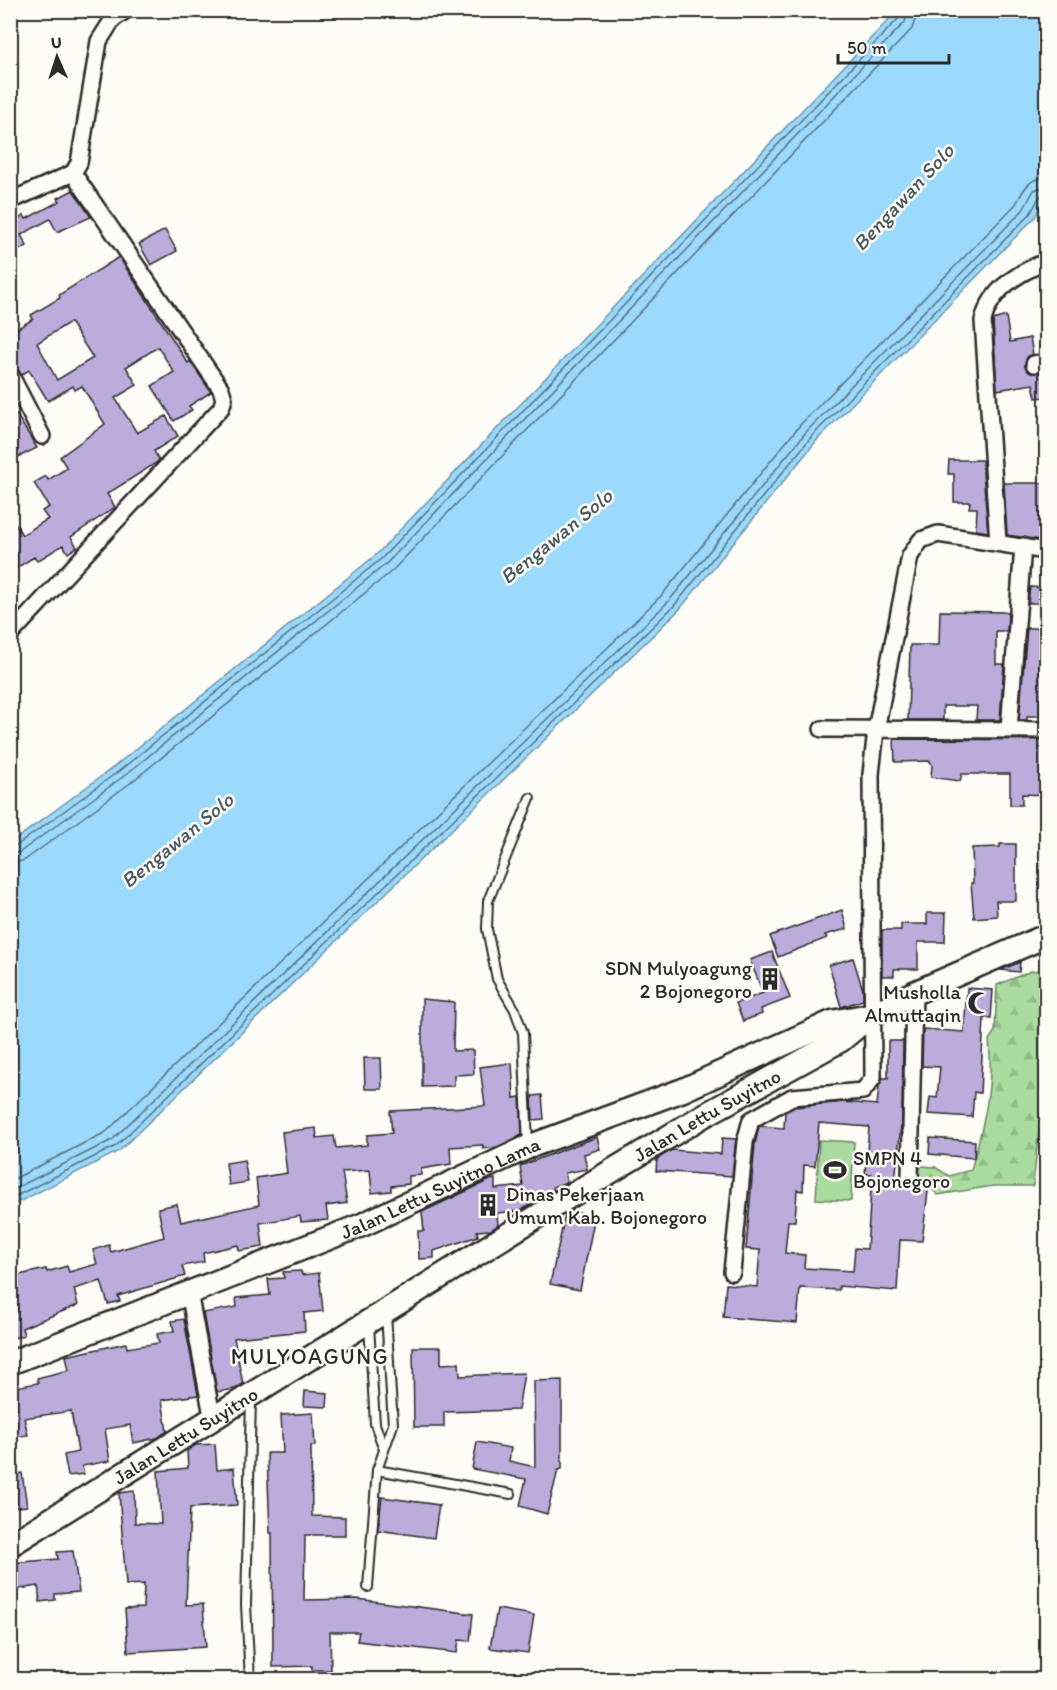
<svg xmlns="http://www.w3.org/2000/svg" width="1057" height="1690" font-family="Itim,sans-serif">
<defs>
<pattern id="forest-firs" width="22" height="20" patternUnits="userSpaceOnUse" patternTransform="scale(1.5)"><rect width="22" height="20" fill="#a9dc9e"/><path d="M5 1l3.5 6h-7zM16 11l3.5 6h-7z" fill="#92bd88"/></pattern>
</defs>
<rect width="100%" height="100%" fill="#fdfcf7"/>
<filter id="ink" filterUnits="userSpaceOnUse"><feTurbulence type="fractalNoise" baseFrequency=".0167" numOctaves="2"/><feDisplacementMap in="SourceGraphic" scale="12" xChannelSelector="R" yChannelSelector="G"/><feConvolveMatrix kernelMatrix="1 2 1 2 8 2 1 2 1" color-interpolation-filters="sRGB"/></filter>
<g filter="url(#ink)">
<!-- forest -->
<path fill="url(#forest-firs)" stroke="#6a8464" stroke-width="1.5" d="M1040 970 1038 999 1046 1006V1060L1033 1186H993L938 1195 918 1175 921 1166 935 1167 949 1176 971 1170C983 1127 994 1085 989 1040L995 1031 997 985 1031 971Z"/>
<!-- pitch -->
<path fill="#a9dc9e" stroke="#6a8464" stroke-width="1.5" d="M819 1140 854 1142 851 1201 816 1199Z"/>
<!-- water -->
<path fill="#9bdafc" stroke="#6e94a8" stroke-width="1.5" d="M898 10 1046 11V196L1035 217 817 440 679 610 119 1151 11 1206V843L115 766 377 554Z"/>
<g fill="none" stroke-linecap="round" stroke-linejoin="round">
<!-- shore -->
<g stroke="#58717f" stroke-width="1.5">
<path d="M10 847 16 846 119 771 381 559 900 17 902 10"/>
<path d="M10 855 20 852 124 776 386 564 905 22 909 10"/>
<path d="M10 864 25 860 129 784 392 571 912 29 918 10"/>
<path d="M10 1181 106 1132 662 595 800 425 1016 204C1023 190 1029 178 1046 177"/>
<path d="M10 1191 112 1140 669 601 807 431 1023 210 1034 190 1046 186"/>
<path d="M10 1199 116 1146 674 606 812 436 1030 214 1040 196 1046 193"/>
</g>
</g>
<!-- building -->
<g fill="#bbacdc" stroke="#2b2b2b" stroke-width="1.5" fill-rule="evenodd">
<path d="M73 190 91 217 57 232 50 219 21 235 27 246 10 255V216L14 222 24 215 26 219 60 201 58 198Z"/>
<path d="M165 230 177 251 151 265 139 244Z"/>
<path d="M119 257 188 363 190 361 211 392 189 406 192 410 174 421 152 386 174 372 158 347 126 367 137 385 115 398 137 433 166 416 178 436 154 451 159 460 156 463 107 494 115 507 71 537 77 547 68 553 63 545 37 561 34 557 10 572V515L22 535 48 519 42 511 49 507 34 483 46 476 48 480 67 468 60 457 105 424 82 386 75 390 73 386 48 401 29 370 21 375 16 366 10 364 16 360 10 351V333L33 319 31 315 60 298 59 295ZM70 322 93 358 57 380 37 343Z"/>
<path d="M1006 316 1010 342 1030 338 1033 354 1027 357 1025 366 1031 373 1047 372V397L1036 398 1033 384 997 390 993 320Z"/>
<path d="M10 404 37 448 10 461Z"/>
<path d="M949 460H982L988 532 976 530 977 508H969L970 502H954V474H948Z"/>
<path d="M1004 483H1047V541L1007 535Z"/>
<path d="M1030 587 1047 588V603H1028Z"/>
<path d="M940 611 1008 612 1007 631H996V664H1004L1000 720H976L977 706H943V720H908L910 645H939Z"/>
<path d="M1027 628H1047V711H1040V716H1027V720H1019Z"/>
<path d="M894 739 1047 740V795L1022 794V805H1010V774H962L960 781 931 777 932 765 930 761 895 762Z"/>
<path d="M1000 844H1016V901H996L997 916 974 918 971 883H973L972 848 1000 847Z"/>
<path d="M842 910 847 929 825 935 827 938 778 957 770 936Z"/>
<path d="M927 913H946L945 942H918V969H894V976H882V930H901V924H927Z"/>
<path d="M772 952 790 998 761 1009 762 1014 743 1021 736 1003 763 993 750 960Z"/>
<path d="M853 958 863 990V1000L841 1007 829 965Z"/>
<path d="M1020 962 1019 972 1001 970Z"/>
<path d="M967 988 993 990 991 1018H984L980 1093 974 1092 972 1117 928 1114 930 1097 937 1098 940 1067 922 1066 923 1029 964 1032Z"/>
<path d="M422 999 454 1002 453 1051 473 1050 474 1074 454 1075V1086L422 1087Z"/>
<path d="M888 1041H903L902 1116 895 1181 909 1187 918 1183H929L922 1241 900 1240 897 1291 839 1286V1290L800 1288 797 1323 723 1317 726 1284 757 1287 760 1250 746 1249 755 1144 759 1126 784 1128 785 1112 795 1107 843 1102 877 1105 879 1086 883 1078H888ZM819 1123 869 1127 865 1174H872L867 1249 855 1248 853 1271 804 1268 805 1255 785 1253 788 1221H795L797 1190 803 1191 804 1165 815 1166Z"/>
<path d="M364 1058H381L382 1089H365Z"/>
<path d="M512 1063 514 1098 520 1097 522 1135 497 1147 483 1149V1145L450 1147 451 1164 421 1169V1175L409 1176V1184L391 1186V1191L372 1193 370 1170 342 1172 347 1203 326 1206 328 1220 301 1222 300 1216 260 1223 263 1247 239 1251 238 1245 203 1253 204 1262 182 1266 185 1276 118 1296 120 1301 108 1304 101 1281 74 1289 78 1305 22 1328 24 1335 10 1339V1296L15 1295 10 1277 46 1269 47 1272 67 1266 69 1272 97 1264 93 1250 109 1245 111 1252 164 1237 158 1208 177 1204 181 1222 259 1205 256 1178 287 1173 282 1132 316 1128 317 1138 334 1136 336 1148 367 1145V1135L392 1133 390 1111 485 1106 480 1067Z"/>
<path d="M542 1095 544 1119 533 1120 532 1096Z"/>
<path d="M597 1137 600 1149 584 1154 587 1169 565 1173 567 1182 553 1187 554 1190 529 1203V1205L520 1211 497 1213 498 1225 491 1230 477 1231 478 1236 434 1251V1258L419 1259 418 1231H424L422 1212 490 1180 495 1179V1189L523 1186 520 1166Z"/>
<path d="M722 1138 736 1139 732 1176 656 1171 657 1159 672 1150 721 1154Z"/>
<path d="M930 1138 975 1141 974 1158 929 1154Z"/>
<path d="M244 1160 248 1182 229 1185 226 1163Z"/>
<path d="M571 1211 595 1216 580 1290 550 1284 565 1215Z"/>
<path d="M301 1271 302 1275 319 1273 323 1311 304 1313 305 1331 234 1338 243 1384 235 1389 217 1392 203 1313 237 1307 236 1298 270 1295 268 1279 284 1278 283 1272Z"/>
<path d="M184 1319 198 1395 162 1400 167 1431 157 1438 133 1443 130 1425 105 1429 110 1461 82 1466 84 1474 68 1476 64 1455 78 1452 71 1411 24 1418 28 1435 15 1437 10 1388 38 1383 37 1378 69 1370 66 1356 126 1343 127 1348 159 1343 157 1334 174 1331 172 1321Z"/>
<path d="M413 1347H441V1364L459 1363 460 1376 524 1373 518 1410 444 1412V1427H414Z"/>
<path d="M562 1380V1469L558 1470 547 1514 520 1506 526 1479 472 1469 477 1442 511 1448 509 1461 535 1467 534 1381Z"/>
<path d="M305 1391 328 1393 327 1407 304 1406Z"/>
<path d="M313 1413 315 1446H311L312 1516 345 1517V1535H305L304 1600 357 1599 473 1614 470 1641 459 1640 457 1653 357 1641 359 1632H330L331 1670H312V1666L273 1667 272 1533H270L267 1453H283L281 1415Z"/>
<path d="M215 1444 217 1470 234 1468 237 1505 190 1508 186 1605 203 1604 206 1647 128 1652 125 1609 143 1608 144 1584 126 1585 119 1493 134 1491 135 1523 161 1524 158 1471 188 1468 187 1451 196 1445Z"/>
<path d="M22 1473 27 1506 10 1508V1475Z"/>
<path d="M382 1497 439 1505 434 1538 378 1530Z"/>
<path d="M73 1551 79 1592 55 1594V1600L40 1602 38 1586 14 1590 10 1563 58 1559 57 1552Z"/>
<path d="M497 1609 534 1615 528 1653 490 1648Z"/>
</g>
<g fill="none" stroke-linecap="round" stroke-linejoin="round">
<!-- lane casing -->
<g stroke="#2b2b2b" stroke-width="12">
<g id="lane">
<path d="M528 1145 523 1033 515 1010 497 979 487 929 488 901 530 798"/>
<path d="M369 1325 375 1424 383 1447"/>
<path d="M377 1470 511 1494"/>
<path d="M368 1587 377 1470 393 1425 386 1314"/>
<path d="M250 1680 246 1605 251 1399"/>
</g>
</g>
<!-- street casing -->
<g stroke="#2b2b2b" stroke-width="20">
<g id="street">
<path d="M10 201 73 173 79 163 99 41 113 19 126 10"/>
<path d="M1034 364 1046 362"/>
<path d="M10 374 42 436"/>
<path d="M998 542 983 321C990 290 1019 272 1046 262"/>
<path d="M10 635 221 408 224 399 221 389 73 173"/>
<path d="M822 729 1046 730"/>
<path d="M1009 729 1023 546"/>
<path d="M910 1177 914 993"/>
<path d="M732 1272 745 1142 751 1120 792 1097 863 1091 873 1078 871 774 876 730 910 556 921 540 938 534 1046 551"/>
<path d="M189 1292 213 1421"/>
</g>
</g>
<!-- secondary casing -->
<g stroke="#2b2b2b" stroke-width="27">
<g id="secondary">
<path id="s1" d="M10 1363 362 1225 528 1147 683 1090 832 1022 870 1015"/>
<path id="s2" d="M10 1545 557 1204 703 1116 841 1040 871 1015 914 993 1046 936"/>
</g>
</g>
<!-- lane -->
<use href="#lane" stroke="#fdfcf7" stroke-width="8"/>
<!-- street -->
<use href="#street" stroke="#fdfcf7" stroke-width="15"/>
<!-- secondary -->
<use href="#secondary" stroke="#fdfcf7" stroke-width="22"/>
</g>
</g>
<!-- icons -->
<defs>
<g id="building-bare" transform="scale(1.8)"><path d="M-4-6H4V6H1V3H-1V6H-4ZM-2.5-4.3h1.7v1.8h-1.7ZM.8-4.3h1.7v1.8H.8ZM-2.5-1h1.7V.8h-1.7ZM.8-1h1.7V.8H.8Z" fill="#2b2b2b" stroke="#fdfcf7" stroke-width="2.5" paint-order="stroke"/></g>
<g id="mosque-bare" transform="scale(1.8)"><path d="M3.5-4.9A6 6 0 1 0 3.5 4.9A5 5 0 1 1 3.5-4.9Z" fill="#2b2b2b" stroke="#fdfcf7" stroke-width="2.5" paint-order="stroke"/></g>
<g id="stadium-bare" transform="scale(1.8)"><path d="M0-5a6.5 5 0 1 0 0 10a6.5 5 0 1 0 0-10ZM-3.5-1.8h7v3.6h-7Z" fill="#2b2b2b" stroke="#fdfcf7" stroke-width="2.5" paint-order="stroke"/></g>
</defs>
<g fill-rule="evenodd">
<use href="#building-bare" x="770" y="979"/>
<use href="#mosque-bare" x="979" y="1003"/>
<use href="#stadium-bare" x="835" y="1170"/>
<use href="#building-bare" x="488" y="1205"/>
</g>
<g text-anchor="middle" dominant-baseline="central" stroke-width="5" stroke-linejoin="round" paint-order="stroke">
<!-- poi labels -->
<g font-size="20" fill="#2b2b2b" stroke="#fdfcf7" text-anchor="end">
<text x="752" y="968">SDN Mulyoagung<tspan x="752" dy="23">2 Bojonegoro</tspan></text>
<text x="961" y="992">Musholla<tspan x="961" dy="23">Almuttaqin</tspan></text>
<text x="853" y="1158" text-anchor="start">SMPN 4<tspan x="853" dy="23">Bojonegoro</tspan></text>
<text x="506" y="1194" text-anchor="start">Dinas Pekerjaan<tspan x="506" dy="23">Umum Kab. Bojonegoro</tspan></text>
</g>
<!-- street labels -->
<g font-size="20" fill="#2b2b2b" stroke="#fdfcf7">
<text stroke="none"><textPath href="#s2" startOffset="819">Jalan Lettu Suyitno</textPath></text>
<text stroke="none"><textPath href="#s1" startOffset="465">Jalan Lettu Suyitno Lama</textPath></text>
<text stroke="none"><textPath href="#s2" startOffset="207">Jalan Lettu Suyitno</textPath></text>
</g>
<!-- water labels -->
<g font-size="21" font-style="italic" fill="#47575f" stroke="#fdfcf7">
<text transform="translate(903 197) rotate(-47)">Bengawan Solo</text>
<text transform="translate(556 536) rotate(-39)">Bengawan Solo</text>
<text transform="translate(177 840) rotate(-39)">Bengawan Solo</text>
</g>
<!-- quarter labels -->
<g font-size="22" letter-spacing="1.5" fill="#2b2b2b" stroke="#fdfcf7">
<text x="310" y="1356">MULYOAGUNG</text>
</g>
</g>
<!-- margin -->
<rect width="1057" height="1690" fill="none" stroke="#fdfcf7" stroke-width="36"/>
<rect x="18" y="18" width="1021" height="1654" fill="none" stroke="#2b2b2b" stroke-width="2" filter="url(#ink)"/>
<!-- north arrow -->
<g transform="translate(57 57) rotate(357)" stroke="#fdfcf7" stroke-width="4.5" paint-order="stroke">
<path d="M0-4.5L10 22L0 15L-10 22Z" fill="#2b2b2b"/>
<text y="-9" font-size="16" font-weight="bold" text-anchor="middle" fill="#2b2b2b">U</text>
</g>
<!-- scale -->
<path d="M838 54v9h111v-9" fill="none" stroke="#2b2b2b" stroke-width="3"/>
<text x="847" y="54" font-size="18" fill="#2b2b2b" stroke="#fdfcf7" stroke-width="4.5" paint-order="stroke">50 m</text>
</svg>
